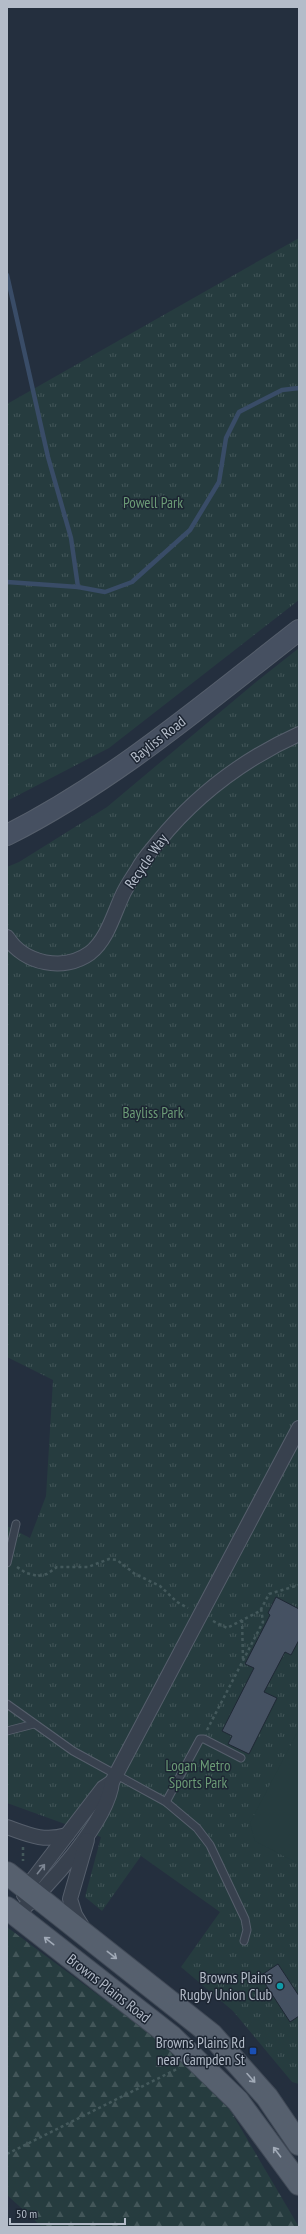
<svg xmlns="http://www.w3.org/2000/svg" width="306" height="2234" font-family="'PT Sans Narrow',sans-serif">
<defs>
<pattern id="forest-firs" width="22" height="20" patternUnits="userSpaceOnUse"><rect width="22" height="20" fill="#263c3f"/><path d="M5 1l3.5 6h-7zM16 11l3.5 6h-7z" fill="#435659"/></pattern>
<pattern id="park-tufts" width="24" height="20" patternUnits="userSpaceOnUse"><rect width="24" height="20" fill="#263c3f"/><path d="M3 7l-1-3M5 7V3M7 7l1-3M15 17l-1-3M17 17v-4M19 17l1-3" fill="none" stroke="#435659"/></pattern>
</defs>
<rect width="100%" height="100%" fill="#242f3e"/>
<!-- forest -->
<path fill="url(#forest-firs)" d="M7 1927 164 2044 230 2110 299 2227H42L7 2195Z"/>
<!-- park -->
<g fill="url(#park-tufts)">
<path d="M299 238V600L109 748 7 801V404Z"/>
<path d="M299 648V2084L292 2082 233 2011 181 1967 220 1912 141 1856 102 1911 85 1897 101 1837 7 1803V1526L30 1538 46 1496 53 1380 7 1357V867L19 862 107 807 256 682Z"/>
</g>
<!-- pitch -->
<path fill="#263c3f" d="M299 1729V1864L255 1841 250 1823Z"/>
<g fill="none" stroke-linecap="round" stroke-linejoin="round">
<!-- stream -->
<g stroke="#394c67" stroke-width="4.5">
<path d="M7 275 48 457 71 538 78 587"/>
<path d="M7 582 78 587 105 592 132 582 190 530 219 482 226 438 239 412 282 390 299 388"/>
</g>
</g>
<!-- building -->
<g fill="#455162" stroke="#1f2835">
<path d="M276 1597 299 1609V1640L291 1655 285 1652 264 1692 277 1698 249 1754 228 1744 232 1736 222 1731 254 1668 245 1664 270 1615 268 1613Z"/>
<path d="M278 1964 299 1996V2016L290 2022 260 1976Z"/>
</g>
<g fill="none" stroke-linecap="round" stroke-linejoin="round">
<!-- lane casing -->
<g stroke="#565f6c" stroke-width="9">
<g id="lane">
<path d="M7 1563 16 1524"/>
<path d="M7 1704 73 1751 166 1802 197 1828 210 1845 245 1919 247 1930 244 1941"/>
<path d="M7 1731 34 1724"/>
<path d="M166 1802 200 1739H204L241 1758"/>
</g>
</g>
<!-- street casing -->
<g stroke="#565f6c" stroke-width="16">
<g id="street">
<path d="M7 937C24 964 64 972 90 953 108 939 114 912 124 892 128 884 133 877 138 869 143 859 151 851 158 842 196 795 244 759 299 734"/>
<path d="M7 1827C29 1835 44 1842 67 1835"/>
<path d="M24 1895 27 1887 103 1788 112 1782"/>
<path d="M16 1915C46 1889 108 1822 112 1782L299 1428"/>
<path d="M83 1928 75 1915 70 1899 87 1840"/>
</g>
</g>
<!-- secondary casing -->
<g stroke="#565f6c" stroke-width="22">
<path id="secondary" d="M7 835C114 781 205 703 299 630"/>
</g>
<!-- primary casing -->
<g stroke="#414a57" stroke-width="24">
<g id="primary">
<path d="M7 1873 212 2035 267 2097 299 2144"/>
<path d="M7 1908 172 2037 238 2101 299 2184"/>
</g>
</g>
<!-- path -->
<g stroke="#44595c" stroke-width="2.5" stroke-dasharray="3 3" stroke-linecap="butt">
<path d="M17 1567 26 1573 38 1576 47 1574 57 1567H88L109 1559 117 1560 135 1574 160 1586 177 1602 188 1608"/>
<path d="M242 1620 243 1659"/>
<path d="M213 1621 227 1628 260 1611 269 1594 299 1585"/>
<path d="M207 1730 263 1622 261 1608"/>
<path d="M23 1847V1861"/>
<path d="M7 2154 179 2068"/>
</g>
<!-- lane -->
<use href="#lane" stroke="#38414e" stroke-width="7"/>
<!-- street -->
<use href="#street" stroke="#38414e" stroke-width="14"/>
<!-- secondary -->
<use href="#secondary" stroke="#465061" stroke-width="20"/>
<!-- primary -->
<use href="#primary" stroke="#56606e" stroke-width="22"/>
</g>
<!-- one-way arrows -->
<defs><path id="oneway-shaft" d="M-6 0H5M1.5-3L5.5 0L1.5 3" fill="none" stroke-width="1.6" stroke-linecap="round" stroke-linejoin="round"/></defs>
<use stroke="#7c8592" href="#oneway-shaft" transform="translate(41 1869) rotate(-52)"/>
<g stroke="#a1aab7">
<use href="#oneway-shaft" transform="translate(49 1941) rotate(-142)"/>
<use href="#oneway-shaft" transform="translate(112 1955) rotate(38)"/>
<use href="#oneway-shaft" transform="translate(251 2078) rotate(48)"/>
<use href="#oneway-shaft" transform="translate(277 2152) rotate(-127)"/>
</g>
<!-- markers -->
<circle fill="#0f9aa8" stroke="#1d2633" stroke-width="1.5" cx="280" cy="1986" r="4"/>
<rect fill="#1a4fb4" stroke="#1d2633" stroke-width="1.5" x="249" y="2047" width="8" height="8" rx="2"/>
<g text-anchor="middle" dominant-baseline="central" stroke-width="3" stroke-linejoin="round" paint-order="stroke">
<!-- park labels -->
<g font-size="15" fill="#6b9a76" stroke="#1d2633">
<text x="153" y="502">Powell Park</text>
<text x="153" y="1112">Bayliss Park</text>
<text x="198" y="1765">Logan Metro<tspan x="198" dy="17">Sports Park</tspan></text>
</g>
<!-- street labels -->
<g font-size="15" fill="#b4bcc9" stroke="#1d2633">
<text transform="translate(158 739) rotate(-38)">Bayliss Road</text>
<text transform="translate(146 861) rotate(-55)">Recycle Way</text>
<text transform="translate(109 1988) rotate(38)">Browns Plains Road</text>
</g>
<!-- poi labels -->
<g font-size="15" fill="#b4bcc9" stroke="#1d2633" text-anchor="end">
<text x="272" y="1977">Browns Plains<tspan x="272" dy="17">Rugby Union Club</tspan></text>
<text x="245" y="2042">Browns Plains Rd<tspan x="245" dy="17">near Campden St</tspan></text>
</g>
</g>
<!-- border -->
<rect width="306" height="2234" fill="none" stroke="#b4bcc9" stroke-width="16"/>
<!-- scale -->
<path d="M10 2218v6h115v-6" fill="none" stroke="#b4bcc9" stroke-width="2"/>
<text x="16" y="2218" font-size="12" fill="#b4bcc9" stroke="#1d2633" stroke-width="3" paint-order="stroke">50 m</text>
</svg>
